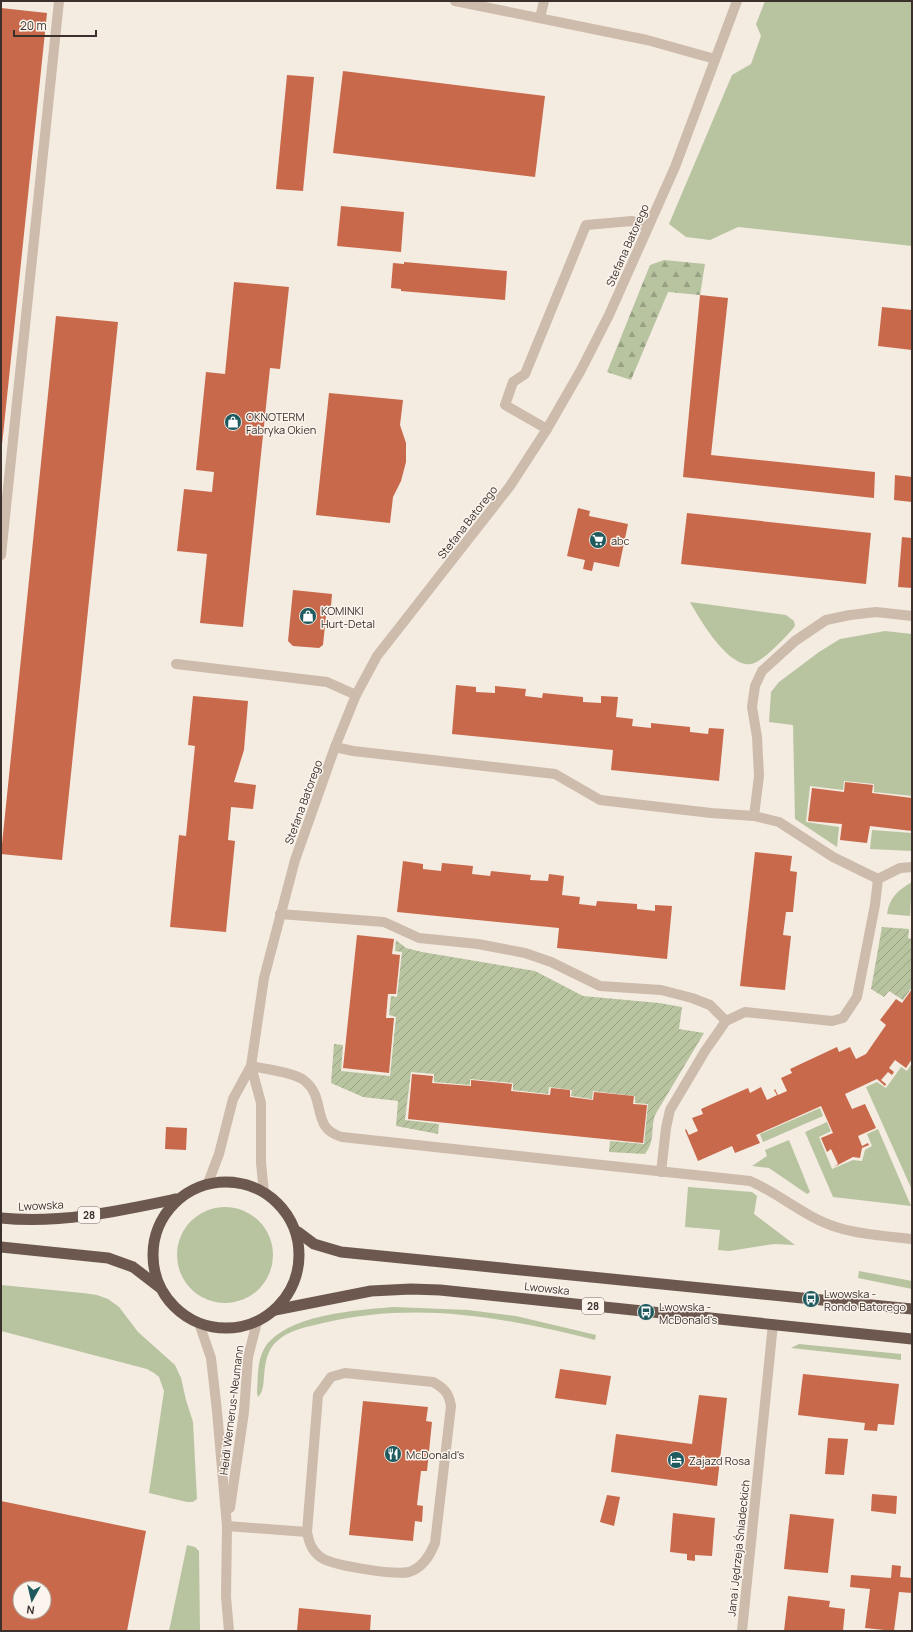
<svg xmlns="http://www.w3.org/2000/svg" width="913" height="1632" font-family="Manrope,sans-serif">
<defs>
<pattern id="forest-firs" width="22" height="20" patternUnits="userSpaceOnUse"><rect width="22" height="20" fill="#b8c4a0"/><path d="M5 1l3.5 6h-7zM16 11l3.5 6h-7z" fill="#97a083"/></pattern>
<pattern id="garden-furrows" width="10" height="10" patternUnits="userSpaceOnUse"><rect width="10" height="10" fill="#b8c4a0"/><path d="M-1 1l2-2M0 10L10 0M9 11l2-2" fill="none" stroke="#97a083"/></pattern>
</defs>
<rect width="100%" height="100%" fill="#f4ebe1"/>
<!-- grass -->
<g fill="#b8c4a0">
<path d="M765 1H912V246L738 227 710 240 686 237 669 224 732 75 751 64 761 36 756 24Z"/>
<path d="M690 602 786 615 794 621 795 626C787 636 763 662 751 664 728 668 699 618 690 602Z"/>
<path d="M885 631 912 634V796L874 792V784L844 781 843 790 810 786 806 822 839 827 837 847 795 819 793 725 769 722 771 692 779 682 819 652 840 639Z"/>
<path d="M872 830 912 833V851L870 849Z"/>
<path d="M912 882 910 916 887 914C889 898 898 890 912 882Z"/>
<path d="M912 1063V1190L866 1087 877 1082 886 1088 901 1067 907 1071Z"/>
<path d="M820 1108 823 1116 763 1142 760 1134Z"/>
<path d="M827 1122 831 1131 819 1137 832 1169 853 1160 862 1161 865 1150 872 1146 867 1134 878 1129 911 1206 833 1197 805 1132Z"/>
<path d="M789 1140 810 1192 807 1194 769 1168 752 1166 767 1156 765 1150Z"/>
<path d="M688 1187 752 1192 757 1196 754 1214 795 1245 774 1244 729 1251 718 1250 720 1230 685 1227Z"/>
<circle cx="225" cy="1255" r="48"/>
<path d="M859 1271 912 1281V1289L858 1278Z"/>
<path d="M1 1285 83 1293 97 1295 108 1299 119 1307 138 1332 175 1365 181 1378 186 1400 193 1422 197 1499 193 1502H187L149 1493 164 1391 159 1377 154 1373 147 1369 1 1331Z"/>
<path d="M394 1307 468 1310 516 1316 596 1335 595 1340C504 1317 416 1301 323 1323 307 1327 288 1330 276 1342 258 1360 269 1388 258 1397L257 1393C258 1379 257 1361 264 1349 285 1314 358 1310 394 1307Z"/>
<path d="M799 1344 901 1354V1360L791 1348Z"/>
<path d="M187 1545 195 1547 199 1551 200 1631H169Z"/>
</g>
<!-- forest -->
<path fill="url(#forest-firs)" d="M664 260 705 264 700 295 668 292 631 380 607 372 650 265Z"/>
<!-- garden -->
<g fill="url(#garden-furrows)">
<path d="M882 927 909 929 908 938 912 939V987L903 1000 889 991 884 997 871 989Z"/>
<path d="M396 940 406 948 422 952 535 971 583 996 659 1003 682 1007 679 1029 704 1033 655 1115C650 1131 656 1139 645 1154L609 1152 610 1141 644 1144 648 1104 635 1103V1096L593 1091 592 1099 571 1096 572 1090 549 1087 548 1094 513 1090V1083L470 1079V1085L434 1082V1074L411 1072 405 1120 439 1124 438 1134 396 1126 398 1101 363 1097 331 1083 334 1044 343 1045 341 1071 390 1076 396 1017 389 1015 391 996 397 997 402 952 395 951Z"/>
</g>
<!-- building -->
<g fill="#c8694b" fill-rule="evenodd">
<path d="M1 8 47 13 2 445H1Z"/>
<path d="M343 71 545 96 535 177 333 153Z"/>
<path d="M287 75 314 77 303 191 276 189Z"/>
<path d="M341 206 404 212 401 252 337 246Z"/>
<path d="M404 262 507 271 505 300 401 291V289L391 288 393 263 404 264Z"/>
<path d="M234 282 289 287 280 369 270 368 243 627 200 623 207 554 177 551 184 489 212 492 214 472 196 470 206 372 225 374Z"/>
<path d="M700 295 728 298 711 455 875 472 874 498 683 477Z"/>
<path d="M882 307 912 310V350L878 346Z"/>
<path d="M56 316 118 322 62 860 1 854Z"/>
<path d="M329 393 403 400 400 425 406 443V462L401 481 393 497 390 523 316 515Z"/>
<path d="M895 475 912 477V502L894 500Z"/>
<path d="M578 508 590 511 589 516 628 524 619 567 594 562 592 571 583 569 585 560 567 556Z"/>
<path d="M687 513 871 533 866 584 681 564Z"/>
<path d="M902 537 912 538V588L898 587Z"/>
<path d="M293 590 332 594 331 606H327L323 645 319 648 293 646 288 641Z"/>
<path d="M456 685 476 687V692L495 693V686L526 689 525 696 542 698 543 693 583 697V702L601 703V696L618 697 616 717 633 719 632 726 651 728V723L690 727V732L708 734 709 728 724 729 719 781 611 770 613 750 452 734Z"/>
<path d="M193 696 248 701 244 750 234 782 256 785 253 809 231 807 228 840 235 841 226 932 170 927 179 835 186 836 195 746 188 745Z"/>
<path d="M845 782 873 785 872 793 912 798V831L870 826 867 843 840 840 842 824 808 821 812 788 844 792Z"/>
<path d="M755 852 792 856 790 871 797 872 793 912H786L783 935 791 936 785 990 740 986Z"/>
<path d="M403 861 423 864V869L441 871 442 863 473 866 472 874 490 876 491 871 531 875 530 880 548 881 549 874 564 876 562 895 580 897 579 904 596 906 597 901 637 904V909L655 911V905L672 906 667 959 557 948 559 928 397 912Z"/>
<path d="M357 935 394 939 392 954 400 955 396 994H388L386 1018H394L389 1073 343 1068Z"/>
<path d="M912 989V1059L906 1068 895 1060 889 1068 894 1072 892 1075 888 1072 881 1080 886 1084 885 1086 877 1079 845 1094 852 1109 865 1104 876 1128 858 1136 862 1146 868 1143 869 1145 862 1148 860 1158 853 1157 834 1167 838 1164 831 1149 827 1152 821 1138 833 1133 821 1106 756 1135 760 1143 735 1153 732 1146 698 1161 685 1130 686 1129 689 1135 698 1131 692 1118 703 1114 701 1109 748 1088 750 1093 761 1087 767 1100 777 1095 774 1090 775 1089 778 1095 787 1091 781 1078 792 1073 790 1069 837 1047 839 1052 850 1047 856 1059 866 1054 886 1025 880 1020 896 999 902 1003Z"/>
<path d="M412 1074 433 1076 432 1083 471 1086V1080L512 1084 511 1091 550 1095 551 1088 570 1090V1097L593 1100 594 1092 634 1096 633 1104 647 1105 643 1143 408 1119Z"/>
<path d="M166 1127 187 1128 186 1150 165 1149Z"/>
<path d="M560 1369 611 1376 606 1405 555 1398Z"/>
<path d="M803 1374 899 1384 894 1425 878 1424 877 1431 864 1430 865 1423 798 1415Z"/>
<path d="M699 1395 727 1398 717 1486 611 1472 616 1434 692 1444Z"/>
<path d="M363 1401 428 1407 426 1421 432 1422 427 1471H421L417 1505 423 1506 422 1522 415 1521 413 1541 349 1535Z"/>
<path d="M828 1438 848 1439 844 1475 825 1474Z"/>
<path d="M872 1494 897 1496 896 1514 871 1511Z"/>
<path d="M607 1495 620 1497 614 1526 600 1522Z"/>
<path d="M1 1501 146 1531 127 1631H1ZM20 1588H44V1612H20Z"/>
<path d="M673 1513 715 1518 712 1556 695 1555V1561L687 1560V1554L670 1552Z"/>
<path d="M790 1514 834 1519 828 1573 784 1569Z"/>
<path d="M892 1565 901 1566 900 1577 912 1578V1593L899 1592 894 1631 865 1628 870 1589 850 1587 851 1575 891 1578Z"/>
<path d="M788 1596 830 1601 829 1607 845 1609 843 1631H784Z"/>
<path d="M299 1608 371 1615 370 1631H297Z"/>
</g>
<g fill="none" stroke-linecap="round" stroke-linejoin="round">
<!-- service -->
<g stroke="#cdbbac" stroke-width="10">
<path d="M540 18 544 1"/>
<path d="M547 429 505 405 513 382 525 374 586 225 632 221 648 227"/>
<path d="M1 555 59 1"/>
<path d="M176 664 327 682 356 695"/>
<path d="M335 747 353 751 555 774 600 800 711 813 754 816 779 822 833 857 878 879"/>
<path d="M754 816 759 776 757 737 752 707 755 686 762 671 795 641 826 620 850 615 876 612 912 616"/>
<path d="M280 914 384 922 419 938 478 944 525 953 551 962 600 986 661 990 692 998 710 1005 726 1021"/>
<path d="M251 1066C265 1069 294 1072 305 1081 327 1099 310 1128 342 1137L750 1181C780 1194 805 1217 836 1227 861 1235 887 1236 912 1239"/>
<path d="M661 1172 666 1128 670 1110 705 1051 726 1021 745 1012 832 1021 843 1018 857 997 875 905 878 879 900 868 912 867"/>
<path d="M345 1373 433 1382C444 1388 449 1393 451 1406L435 1543C430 1555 423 1568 409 1572 395 1575 330 1566 319 1556 311 1549 309 1542 307 1532L318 1395 331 1377Z"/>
<path d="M227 1526 307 1532"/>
</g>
<!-- minor -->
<g stroke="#cdbbac" stroke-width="10">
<path d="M455 1 647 40 715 59"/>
<path d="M199 1323 211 1358 217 1411 227 1526 226 1597 229 1631"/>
<path d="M230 1508 244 1412 248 1357 257 1322"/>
<path d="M742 1631 773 1324"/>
</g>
<!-- tertiary -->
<g stroke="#cdbbac" stroke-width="10">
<path d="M251 1066 261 1103V1163L264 1192"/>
<path d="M208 1183 219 1154 233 1099 251 1066 264 978 295 860 335 747 356 695 377 656 510 486 547 429 581 370 609 315 675 167 737 1"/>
</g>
<!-- trunk -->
<g stroke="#6c584f" stroke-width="11">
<circle cx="226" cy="1255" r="73"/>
<path d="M1 1218C60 1224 119 1211 176 1199"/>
<path d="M298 1232 314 1244 341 1252 912 1309"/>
<path d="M1 1247 108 1258 133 1267 159 1287"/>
<path d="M275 1310 371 1291 411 1289 440 1290 912 1339"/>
</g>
</g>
<!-- icons -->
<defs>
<g id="shop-disc" transform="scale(0.9)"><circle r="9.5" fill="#1f5a5e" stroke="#fbf5ee"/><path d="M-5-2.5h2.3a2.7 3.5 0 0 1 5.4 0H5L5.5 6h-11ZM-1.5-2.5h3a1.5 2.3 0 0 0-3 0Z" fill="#fff"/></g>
<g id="supermarket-disc" transform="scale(0.9)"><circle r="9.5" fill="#1f5a5e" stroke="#fbf5ee"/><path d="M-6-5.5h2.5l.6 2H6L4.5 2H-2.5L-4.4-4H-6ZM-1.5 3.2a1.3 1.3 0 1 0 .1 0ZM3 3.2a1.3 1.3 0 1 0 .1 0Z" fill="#fff"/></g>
<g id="bus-disc" transform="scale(0.9)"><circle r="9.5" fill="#1f5a5e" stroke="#fbf5ee"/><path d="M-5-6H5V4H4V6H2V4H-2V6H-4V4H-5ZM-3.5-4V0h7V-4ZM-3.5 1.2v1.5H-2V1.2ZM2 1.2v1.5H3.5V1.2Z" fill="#fff"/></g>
<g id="restaurant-disc" transform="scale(0.9)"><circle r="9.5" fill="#1f5a5e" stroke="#fbf5ee"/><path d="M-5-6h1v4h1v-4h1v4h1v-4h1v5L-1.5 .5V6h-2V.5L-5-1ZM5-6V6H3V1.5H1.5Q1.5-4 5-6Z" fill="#fff"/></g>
<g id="hotel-disc" transform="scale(0.9)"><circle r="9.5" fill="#1f5a5e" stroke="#fbf5ee"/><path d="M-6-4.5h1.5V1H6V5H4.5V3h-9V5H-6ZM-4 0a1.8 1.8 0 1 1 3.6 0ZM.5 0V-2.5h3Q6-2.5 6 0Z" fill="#fff"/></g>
</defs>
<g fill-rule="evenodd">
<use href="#shop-disc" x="233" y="422"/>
<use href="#supermarket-disc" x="598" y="540"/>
<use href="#shop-disc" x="308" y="616"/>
<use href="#bus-disc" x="811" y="1299"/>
<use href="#bus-disc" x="646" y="1312"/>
<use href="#restaurant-disc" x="393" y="1454"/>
<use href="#hotel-disc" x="676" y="1460"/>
</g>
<g text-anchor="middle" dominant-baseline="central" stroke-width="3" stroke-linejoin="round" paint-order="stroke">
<!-- shield labels -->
<g fill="#fbf5ee" stroke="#756b66" stroke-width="1">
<rect x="78" y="1207" width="22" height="16" rx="3"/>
<rect x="582" y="1298" width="22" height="16" rx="3"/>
</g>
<g font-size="10" font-weight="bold" fill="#3b302b">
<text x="89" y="1215">28</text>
<text x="593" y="1306">28</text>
</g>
<!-- street labels -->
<g font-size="11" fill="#3b302b" stroke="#fbf5ee">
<text transform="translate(627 245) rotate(-66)">Stefana Batorego</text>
<text transform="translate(467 522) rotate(-52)">Stefana Batorego</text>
<text transform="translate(303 802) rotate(-70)">Stefana Batorego</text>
<text transform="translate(41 1205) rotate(-3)">Lwowska</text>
<text transform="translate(547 1288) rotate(6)">Lwowska</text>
<text transform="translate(231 1410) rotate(-83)">Heidi Wernerus-Neumann</text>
<text transform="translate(738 1548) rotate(-84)">Jana i Jędrzeja Śniadeckich</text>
</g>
<!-- poi labels -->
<g font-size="11" fill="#3b302b" stroke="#fbf5ee" text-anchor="start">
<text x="246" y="416">OKNOTERM<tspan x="246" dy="13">Fabryka Okien</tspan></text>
<text x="611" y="540">abc</text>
<text x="321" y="610">KOMINKI<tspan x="321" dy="13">Hurt-Detal</tspan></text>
<text x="824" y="1293">Lwowska -<tspan x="824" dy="13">Rondo Batorego</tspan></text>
<text x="659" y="1306">Lwowska -<tspan x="659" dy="13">McDonald's</tspan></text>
<text x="406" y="1454">McDonald's</text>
<text x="689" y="1460">Zajazd Rosa</text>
</g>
</g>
<!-- border -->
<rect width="913" height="1632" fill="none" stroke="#3b302b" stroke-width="4"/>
<!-- north arrow -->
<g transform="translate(32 1600) rotate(188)"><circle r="19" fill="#fbf5ee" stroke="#aea6a0"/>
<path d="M0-3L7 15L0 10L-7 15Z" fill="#1f5a5e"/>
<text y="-6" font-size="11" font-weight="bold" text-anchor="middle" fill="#3b302b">N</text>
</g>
<!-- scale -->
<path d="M14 30v6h82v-6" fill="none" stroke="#3b302b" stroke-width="2"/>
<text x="20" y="30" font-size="12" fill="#3b302b" stroke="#fbf5ee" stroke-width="3" paint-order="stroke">20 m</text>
</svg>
